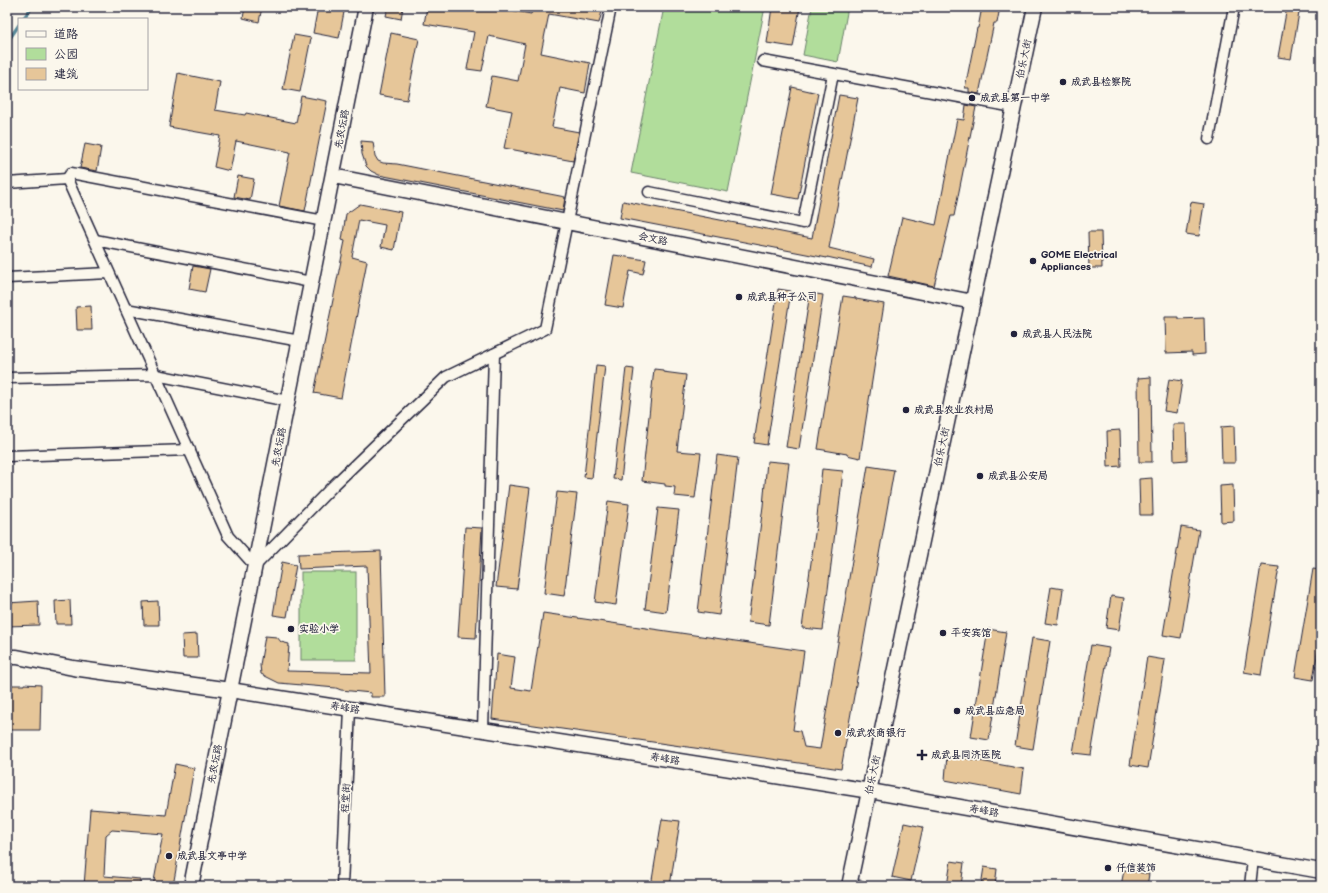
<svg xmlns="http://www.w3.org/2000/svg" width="1328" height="893" font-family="'Balsamiq Sans','LXGW WenKai TC',sans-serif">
<rect width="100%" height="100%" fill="#fbf7ec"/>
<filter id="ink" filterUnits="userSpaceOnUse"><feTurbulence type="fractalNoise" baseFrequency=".025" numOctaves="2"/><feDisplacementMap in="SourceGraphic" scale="8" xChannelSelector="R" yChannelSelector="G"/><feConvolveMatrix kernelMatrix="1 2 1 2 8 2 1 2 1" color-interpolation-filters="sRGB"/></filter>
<g filter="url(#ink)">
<!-- green -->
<g fill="#b1dd9b" stroke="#6a806b">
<path d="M664 7H765L728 192 631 173Z"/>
<path d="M812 7H848L838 62 803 55Z"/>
<rect x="301" y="572" width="55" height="88"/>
</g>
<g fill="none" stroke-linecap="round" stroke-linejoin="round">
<!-- stream -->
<g stroke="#598999" stroke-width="3.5">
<path d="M23 19 32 7"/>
<path d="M7 42 19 25"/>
</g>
</g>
<!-- building -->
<g fill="#e6c699" stroke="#22223b">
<path d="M245 7H262L259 22 243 18Z"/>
<path d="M318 7H345L339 38 313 33Z"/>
<path d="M388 7H403L401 19 386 16Z"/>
<path d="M427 7H495L531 14 533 7H603L599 23 549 14 541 53 590 63 585 93 560 88 552 127 579 132 573 161 504 148 512 111 486 106 492 76 518 81 525 44 489 36 482 71 467 69 474 32 424 24Z"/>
<path d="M772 7H800L793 47 767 43Z"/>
<path d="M982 7H1000L997 23H994L979 94 969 92V88H965L977 28H978Z"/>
<path d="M1287 7H1300L1291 59 1278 57Z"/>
<path d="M391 33 419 39 407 100 379 95Z"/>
<path d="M294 35 311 38 300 92 283 89Z"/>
<path d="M178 73 220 82 215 110 245 115 246 113 296 123 301 96 327 101 305 211 279 206 290 152 236 141 230 171 214 167 220 136 169 127Z"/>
<path d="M792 87 818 93 798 199 771 194Z"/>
<path d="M839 95 858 98 829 248 874 259 872 267 827 257V258L620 218 623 201 812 238Z"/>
<path d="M966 105 976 107 954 216H951L934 286 888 276 902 217 936 225 957 119 964 120Z"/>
<path d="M361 141 373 142 375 156 378 161 383 163 397 164 565 197 563 211 379 175 371 171 366 166 362 154Z"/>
<path d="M85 144 101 147 97 171 80 168Z"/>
<path d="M238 176 254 179 250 200 234 197Z"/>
<path d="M1191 202 1204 204 1199 236 1186 234Z"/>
<path d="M360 204 401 212 394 250 381 247 385 225 359 220 352 257 367 261 341 398 314 393 345 241 342 240 346 214Z"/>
<path d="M1088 232H1101L1102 268H1089Z"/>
<path d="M614 255 646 260 643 274 630 271 623 308 605 305Z"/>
<path d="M193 266 210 269 205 292 189 289Z"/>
<path d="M778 289 791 291 767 445 754 443Z"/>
<path d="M810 293 823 295 799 449 786 447Z"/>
<path d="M843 296 856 298V299L884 304 860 458 847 455V454L818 449Z"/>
<path d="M91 306 92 330H77L76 307Z"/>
<path d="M1165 317H1178V319L1204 318 1205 354 1192 355V352L1166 353Z"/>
<path d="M596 365 605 366 592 478 584 477Z"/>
<path d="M626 368 634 369 621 480 613 479Z"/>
<path d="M654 369 663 370V372L686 375 677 451 701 453 695 498 674 496 675 487 665 486V484L642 481Z"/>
<path d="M1151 377 1152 462H1139L1138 378Z"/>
<path d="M1169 379 1182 381 1177 413 1164 411Z"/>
<path d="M1173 424H1186L1187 460 1174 461Z"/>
<path d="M1234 426 1235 463H1222L1221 427Z"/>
<path d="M1120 430 1121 466 1108 467 1107 431Z"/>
<path d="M717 455 738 458 719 615 698 612Z"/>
<path d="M767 461 789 463 769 625 748 622 763 506Z"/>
<path d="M868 466 894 470 841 769 492 719 497 654 515 657 511 688 531 691 543 613 804 651 793 730 800 731 804 747 820 749Z"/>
<path d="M822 469 843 471 838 516H837L823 630 802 628 816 526Z"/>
<path d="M1152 478 1153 515H1140L1139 479Z"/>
<path d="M509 485 530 488 517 589 496 587Z"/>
<path d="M1233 485 1234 521 1221 522 1220 486Z"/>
<path d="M557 492 577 494 564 596 544 593Z"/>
<path d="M608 501 629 504 616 605 595 602Z"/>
<path d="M658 508 679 510 666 612 645 609Z"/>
<path d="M465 527 482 528 476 638 458 637Z"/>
<path d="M1181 527 1199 530 1181 638 1163 635Z"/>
<path d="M381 551 385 697H371V693L341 690 336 688 279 683 261 674 260 665 265 636 277 637 281 642 289 644 287 671 371 673 367 566 299 569 298 554Z"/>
<path d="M282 562 296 565 287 617 273 615Z"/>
<path d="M1261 565 1279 567 1261 675 1244 672Z"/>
<path d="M1313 569 1321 570V631L1313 680 1295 677Z"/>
<path d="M1051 587 1063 589 1058 625 1045 623Z"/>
<path d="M1111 596 1124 598 1119 630 1106 628Z"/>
<path d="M70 600 71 624H56L55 601Z"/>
<path d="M38 601 39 625 7 626V603Z"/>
<path d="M158 601 159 625H144L143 602Z"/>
<path d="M988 629 1006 632 989 740 971 737Z"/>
<path d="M197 634 198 658H183L182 635Z"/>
<path d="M1032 638 1050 641 1033 749 1015 746Z"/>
<path d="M1091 645 1109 648 1091 755 1073 753Z"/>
<path d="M1147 657 1165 660 1148 768 1130 765Z"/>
<path d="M24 684 41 685 40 730H7V685H24Z"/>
<path d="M947 755 1024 769 1021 794 945 780Z"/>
<path d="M175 764 194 768 173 886H153L163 834 112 830 106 835 104 876 140 879V886H84L90 809 166 815Z"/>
<path d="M662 819 680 821 670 886H651Z"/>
<path d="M904 823 923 827 911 881 892 877Z"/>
<path d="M951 861 964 863 961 886H947Z"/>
<path d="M984 867 997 869 995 886H981Z"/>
<path d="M1124 870 1149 874 1147 886H1121Z"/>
</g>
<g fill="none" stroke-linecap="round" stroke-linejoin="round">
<!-- street casing -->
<g stroke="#22223b" stroke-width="13">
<g id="street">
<path d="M763 61 1014 107"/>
<path d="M1209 139 1234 7"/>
<path d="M67 179 71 173 324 221"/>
<path d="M7 183 67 179 228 536 255 566 333 486 446 377 545 329 611 7"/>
<path d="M649 192 803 223 833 74"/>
<path d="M95 240 311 282"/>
<path d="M7 278 109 273"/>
<path d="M126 309 300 341"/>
<path d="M7 378 156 375 288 401"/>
<path d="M7 456 190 450"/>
<path d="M483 730 494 354"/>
<path d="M850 884 860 886"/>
<path d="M342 886 350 709"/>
<path d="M1250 886 1253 859"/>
</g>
</g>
<!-- secondary casing -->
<g stroke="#22223b" stroke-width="17">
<g id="secondary">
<path d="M333 176 973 302"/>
<path d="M7 657H17L73 668 230 690 870 791 1321 871"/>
<path d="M191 886 366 7"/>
<path d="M849 886 1035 7"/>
</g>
</g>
<!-- street -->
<use href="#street" stroke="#fbf7ec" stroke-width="10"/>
<!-- secondary -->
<use href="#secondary" stroke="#fbf7ec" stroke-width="14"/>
</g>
</g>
<!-- markers -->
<g fill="#22223b" stroke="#fbf7ec" stroke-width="1.5">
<circle cx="1063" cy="82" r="4"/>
<circle cx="972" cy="98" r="4"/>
<circle cx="1033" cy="261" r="4"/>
<circle cx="739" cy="297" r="4"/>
<circle cx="1014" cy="334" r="4"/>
<circle cx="906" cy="410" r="4"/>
<circle cx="980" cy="476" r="4"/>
<circle cx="291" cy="629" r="4"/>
<circle cx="943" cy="633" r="4"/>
<circle cx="957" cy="711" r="4"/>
<circle cx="838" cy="733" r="4"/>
<path d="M920 749h4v4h4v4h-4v4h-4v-4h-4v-4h4z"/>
<circle cx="169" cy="856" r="4"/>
<circle cx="1108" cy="868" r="4"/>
</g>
<g text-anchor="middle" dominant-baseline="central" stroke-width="3.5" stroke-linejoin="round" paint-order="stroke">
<!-- street labels -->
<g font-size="10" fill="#22223b" stroke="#fbf7ec">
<text transform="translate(1024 59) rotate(-78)">伯乐大街</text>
<text transform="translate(342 129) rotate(-79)">先农坛路</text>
<text transform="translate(653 239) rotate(11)">会文路</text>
<text transform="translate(279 447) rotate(-79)">先农坛路</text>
<text transform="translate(942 447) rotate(-78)">伯乐大街</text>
<text transform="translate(345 708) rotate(9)">寿峰路</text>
<text transform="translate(665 759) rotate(9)">寿峰路</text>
<text transform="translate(215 764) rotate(-79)">先农坛路</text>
<text transform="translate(873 775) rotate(-78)">伯乐大街</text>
<text transform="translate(346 798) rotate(-87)">程堂街</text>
<text transform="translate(984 811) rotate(10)">寿峰路</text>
</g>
<!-- poi labels -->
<g font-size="10" font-weight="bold" fill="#22223b" stroke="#fbf7ec" text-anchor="start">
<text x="1071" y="82">成武县检察院</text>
<text x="980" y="98">成武县第一中学</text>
<text x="1041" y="255">GOME Electrical<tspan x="1041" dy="12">Appliances</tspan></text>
<text x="747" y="297">成武县种子公司</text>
<text x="1022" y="334">成武县人民法院</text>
<text x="914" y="410">成武县农业农村局</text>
<text x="988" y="476">成武县公安局</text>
<text x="299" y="629">实验小学</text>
<text x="951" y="633">平安宾馆</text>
<text x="965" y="711">成武县应急局</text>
<text x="846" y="733">成武农商银行</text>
<text x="931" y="755">成武县同济医院</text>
<text x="177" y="856">成武县文亭中学</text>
<text x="1116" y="868">仟信装饰</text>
</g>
</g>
<!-- margin -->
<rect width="1328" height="893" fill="none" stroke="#fbf7ec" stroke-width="24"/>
<rect x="12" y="12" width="1304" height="869" fill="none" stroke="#22223b" stroke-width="1.5" filter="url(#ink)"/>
<!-- legend -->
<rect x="18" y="18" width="130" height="72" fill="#fbf7ec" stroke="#a4a2a5"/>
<rect x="26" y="31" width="20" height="6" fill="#fbf7ec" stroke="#a4a2a5"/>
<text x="54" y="38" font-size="12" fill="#22223b">道路</text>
<rect x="26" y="48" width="20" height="12" fill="#b1dd9b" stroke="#a4a2a5"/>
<text x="54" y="58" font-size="12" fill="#22223b">公园</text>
<rect x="26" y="68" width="20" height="12" fill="#e6c699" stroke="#a4a2a5"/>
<text x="54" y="78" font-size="12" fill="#22223b">建筑</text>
</svg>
